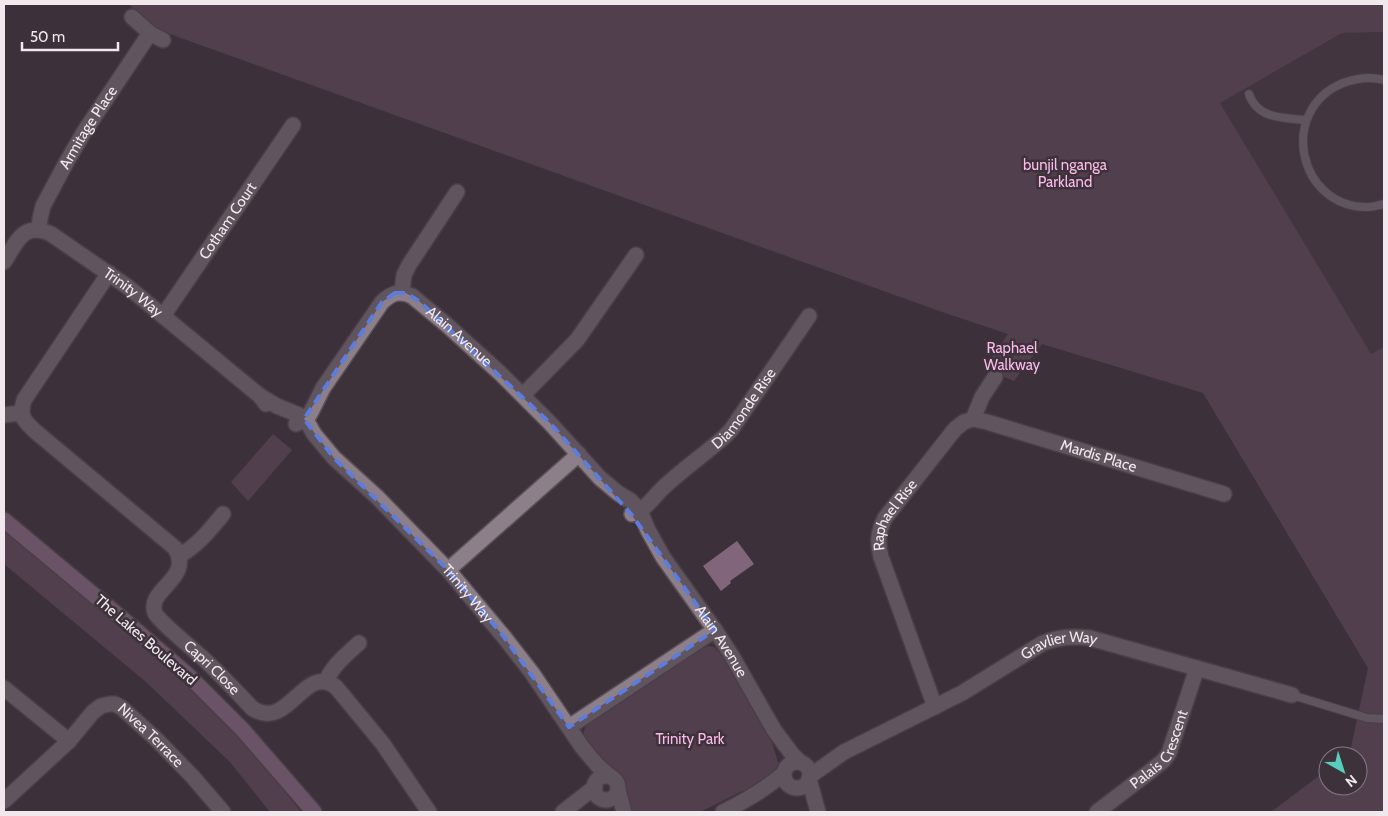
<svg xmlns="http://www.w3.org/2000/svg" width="1388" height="816" font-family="Cabin,sans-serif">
<rect width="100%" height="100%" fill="#3d323a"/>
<!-- built -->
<path fill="#4a3a46" d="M1384 32V348L1371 355 1220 103 1342 33Z"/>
<!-- green -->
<g fill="#6b5065">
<path d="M128 4H1384V32L1342 33 1220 103 1371 354 1384 347V812H1271L1328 769V786H1358V756H1346L1350 752 1368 668 1203 393 1042 344 1014 381 984 368 1008 334 942 312 159 30Z"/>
<path d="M273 434 292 450 248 501 231 482Z"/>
<path d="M4 528 162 661 250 748 301 812H270L230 762 145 681 4 564Z"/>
<path d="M709 646 714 647 722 656 750 701 772 743 779 765V771L753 791H742L700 812H629L623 783 620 777 604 766 584 737C583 730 586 725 591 720L700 649Z"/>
</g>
<!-- building -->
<path fill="#d5a7ca" d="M737 541 754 564 730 581 731 583 721 591 703 566Z"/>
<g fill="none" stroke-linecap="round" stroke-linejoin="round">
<!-- lane casing -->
<g stroke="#594f56" stroke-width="10">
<g id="lane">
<path d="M1384 80C1370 76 1357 78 1343 83 1277 110 1298 209 1369 207 1374 207 1379 205 1384 204"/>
<path d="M1249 94C1257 119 1284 118 1306 120"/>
<path d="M1292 695 1367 718 1384 719"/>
</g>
</g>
<!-- street casing -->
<g stroke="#594f56" stroke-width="18">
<g id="street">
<path d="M132 17 151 34 163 40"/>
<path id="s1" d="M39 229 40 219 43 206 66 163 84 132 150 33"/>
<path id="s2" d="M4 262C17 242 23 221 51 234L128 287 260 396 266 404"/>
<path id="s3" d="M109 273 24 400C19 417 24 421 36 432L175 548C194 579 146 589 155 613 160 623 196 651 206 661 222 676 237 692 252 708 288 733 304 662 336 687L383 744 429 812"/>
<path d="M402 292 404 275 409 265 457 192"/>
<path id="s4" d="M163 316 293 125"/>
<path d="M523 395 577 340 636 255"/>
<path id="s5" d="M260 396 277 406 299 415 306 420 314 434 334 458 377 497 448 570 504 637 532 673 582 747 598 766 611 777"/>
<path d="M4 415 21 413"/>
<path id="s6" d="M973 419 987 422 1224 494"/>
<path id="s7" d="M296 424 308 417 312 410 323 388 382 302C392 293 399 290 412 296L447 325 500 373 550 423 600 478 618 493 631 501 640 511 648 530 663 557 715 630 732 656 774 730 792 754 800 762"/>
<path id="s8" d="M632 514C647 509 653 497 664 487 683 469 705 454 724 437L731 430 809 316"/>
<path d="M179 556C198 545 209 531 223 514"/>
<path d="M448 570 579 454"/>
<path d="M326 681C333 665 346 655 359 643"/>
<path d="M4 688 69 741"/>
<path id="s9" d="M935 707 881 557C877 542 878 532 885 518L955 429 964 422 973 419 982 397 995 377"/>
<path d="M569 727 715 630"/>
<circle cx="797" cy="775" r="13"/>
<path id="s10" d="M810 776 844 752 962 693 1043 643C1059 637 1072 636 1090 638L1292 695"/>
<circle cx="606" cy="788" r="12"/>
<path d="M809 779 818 812"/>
<path d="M618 790 624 812"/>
<path id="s11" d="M4 801 69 741 93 712 101 706 110 704H115L122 708 156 739 192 776 223 812"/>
<path d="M563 812 595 787"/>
<path d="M723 812C745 801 766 789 784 773"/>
<path id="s12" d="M1097 812 1152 770 1164 760 1169 753 1197 668"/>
</g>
</g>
<!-- secondary casing -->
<g stroke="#594f56" stroke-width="18">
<path id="secondary" d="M4 520 137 631 189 676 242 729 314 812"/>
</g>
<!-- lane -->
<use href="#lane" stroke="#8c7f89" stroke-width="8"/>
<!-- street -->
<use href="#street" stroke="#8c7f89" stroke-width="15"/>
<!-- secondary -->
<use href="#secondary" stroke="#a37d9b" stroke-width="15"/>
</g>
<!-- marked area -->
<path d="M0 0H1388V816H0ZM395 293H406L419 301 550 423 631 514 715 630 569 727 504 637 448 570 334 458 304 419 382 302Z" fill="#3d323a" fill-opacity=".55" fill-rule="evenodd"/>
<path fill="none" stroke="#5c7cde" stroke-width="4" stroke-dasharray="10 6" stroke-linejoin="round" d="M395 293H406L419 301 550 423 631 514 715 630 569 727 504 637 448 570 334 458 304 419 382 302Z"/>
<g text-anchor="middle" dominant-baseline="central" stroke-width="5" stroke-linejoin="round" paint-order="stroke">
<!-- street labels -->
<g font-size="15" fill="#f0e8ed" stroke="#3d323a">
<text stroke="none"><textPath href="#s1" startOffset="114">Armitage Place</textPath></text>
<text stroke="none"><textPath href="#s4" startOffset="115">Cotham Court</textPath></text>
<text stroke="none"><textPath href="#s2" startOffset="164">Trinity Way</textPath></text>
<text stroke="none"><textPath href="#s7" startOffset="246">Alain Avenue</textPath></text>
<text stroke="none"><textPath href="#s8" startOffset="155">Diamonde Rise</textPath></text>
<text stroke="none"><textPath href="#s6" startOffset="131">Mardis Place</textPath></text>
<text stroke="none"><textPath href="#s9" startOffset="206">Raphael Rise</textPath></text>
<text stroke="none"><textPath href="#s5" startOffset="290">Trinity Way</textPath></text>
<text transform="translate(146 640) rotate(41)">The Lakes Boulevard</text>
<text stroke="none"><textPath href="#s7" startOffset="652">Alain Avenue</textPath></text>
<text stroke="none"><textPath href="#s10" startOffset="284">Gravlier Way</textPath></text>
<text stroke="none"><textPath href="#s3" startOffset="524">Capri Close</textPath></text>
<text stroke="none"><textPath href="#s11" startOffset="198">Nivea Terrace</textPath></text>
<text stroke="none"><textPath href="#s12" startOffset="91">Palais Crescent</textPath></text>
</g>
<!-- park labels -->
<g font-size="15" fill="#fcbaec" stroke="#3d323a">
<text x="1065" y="165">bunjil nganga<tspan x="1065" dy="17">Parkland</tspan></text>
<text x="1012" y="348">Raphael<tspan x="1012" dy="17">Walkway</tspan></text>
<text x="690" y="739">Trinity Park</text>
</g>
</g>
<!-- border -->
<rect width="1388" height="816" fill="none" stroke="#f0e8ed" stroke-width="10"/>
<!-- north arrow -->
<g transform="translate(1343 771) rotate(141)"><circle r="24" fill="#3d323a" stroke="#857b82"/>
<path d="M0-4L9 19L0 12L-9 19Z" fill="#58cec0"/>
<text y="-8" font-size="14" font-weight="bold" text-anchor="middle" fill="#f0e8ed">N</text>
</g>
<!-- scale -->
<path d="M22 42v8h96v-8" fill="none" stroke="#f0e8ed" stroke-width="2.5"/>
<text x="30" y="42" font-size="15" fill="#f0e8ed" stroke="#3d323a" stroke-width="4" paint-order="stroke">50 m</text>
</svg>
